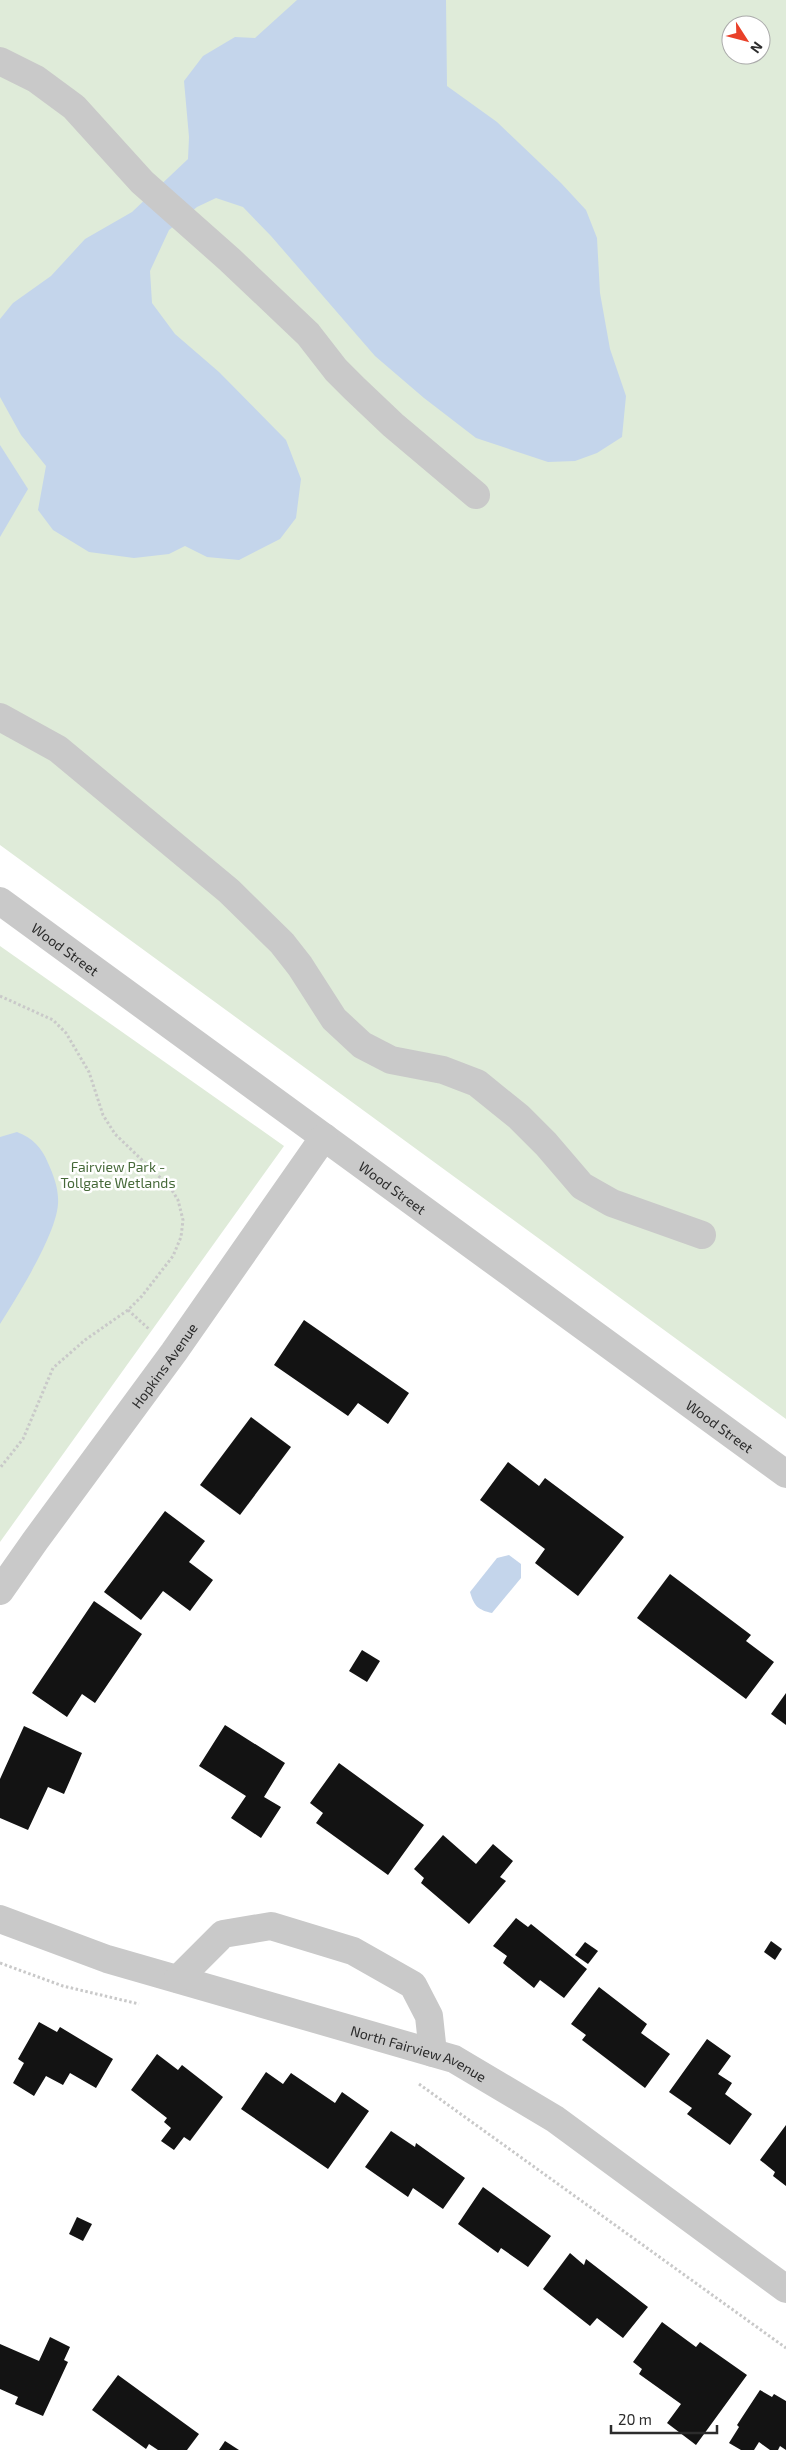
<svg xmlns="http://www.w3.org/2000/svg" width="786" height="2450" font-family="'Exo 2',sans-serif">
<rect width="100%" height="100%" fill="#fff"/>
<!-- green -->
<g fill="#dfebd9" fill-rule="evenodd">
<path d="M0 0H786V1419L0 845ZM731 25H761V55H731Z"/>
<path d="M0 946 284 1146 0 1542Z"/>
</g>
<!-- water -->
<g fill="#c4d5eb">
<path d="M297 0H446L447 86 497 122 561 183 586 210 597 238 600 293 610 349 626 396 622 437 597 453 575 461 548 462 476 438 424 398 375 356 271 236 243 207 216 198 197 207 169 230 150 271 152 303 175 334 219 372 286 440 301 479 296 518 280 539 239 560 207 557 185 546 169 554 134 558 89 552 53 530 38 510 46 466 21 435 0 397V319L13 303 51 276 85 239 132 212 188 159 189 137 184 81 203 56 235 37 255 38Z"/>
<path d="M0 445 28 489 0 537Z"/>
<path d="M17 1132C33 1138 42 1148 48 1163 54 1176 59 1190 58 1204 56 1235 17 1297 0 1324V1137Z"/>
<path d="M509 1555 521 1564V1578L492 1613C478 1610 474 1606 470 1592L497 1558Z"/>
</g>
<!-- building -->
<g fill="#131313">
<path d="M304 1320 409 1393 388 1424 358 1403 348 1416 274 1365Z"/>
<path d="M251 1417 291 1447 240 1515 200 1485Z"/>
<path d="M508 1462 539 1486 545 1478 624 1537 578 1596 535 1563 545 1549 480 1500Z"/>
<path d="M165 1511 205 1541 189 1562 213 1580 190 1611 163 1591 141 1620 104 1592Z"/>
<path d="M670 1574 751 1635 746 1641 774 1662 746 1699 637 1618Z"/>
<path d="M94 1601 142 1634 95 1703 82 1694 67 1717 32 1693Z"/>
<path d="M362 1650 380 1661 367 1682 349 1671Z"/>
<path d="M786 1693V1725L771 1714Z"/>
<path d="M225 1725 285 1763 264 1797 281 1807 261 1838 231 1818 246 1796 199 1766Z"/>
<path d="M24 1726 82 1753 64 1794 48 1787 28 1830 0 1818V1779Z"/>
<path d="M339 1763 424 1825 388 1875 316 1823 323 1813 310 1803Z"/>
<path d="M443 1835 476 1864 493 1844 513 1861 500 1877 506 1881 469 1924 421 1883 424 1878 414 1869Z"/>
<path d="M516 1918 528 1927 531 1924 587 1969 564 1998 540 1980 534 1988 503 1963 507 1956 493 1946Z"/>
<path d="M771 1941 782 1949 775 1960 764 1952Z"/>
<path d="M585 1942 598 1951 588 1964 575 1955Z"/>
<path d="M599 1987 647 2024 641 2033 670 2054 645 2088 582 2040 586 2035 571 2024Z"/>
<path d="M39 2022 57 2032 60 2027 113 2059 96 2088 70 2073 63 2085 46 2076 34 2096 13 2083 24 2063 18 2059Z"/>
<path d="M707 2039 731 2056 718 2074 732 2083 725 2094 752 2114 730 2145 687 2114 692 2108 669 2092Z"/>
<path d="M157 2054 178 2070 182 2065 223 2097 190 2141 184 2137 174 2150 161 2141 171 2128 164 2122 167 2118 131 2090Z"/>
<path d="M266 2072 283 2084 291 2073 335 2103 342 2092 369 2111 328 2169 241 2109Z"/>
<path d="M786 2125V2186L773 2176 775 2172 760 2160Z"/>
<path d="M391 2131 415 2147 416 2143 465 2178 443 2209 413 2188 408 2197 365 2167Z"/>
<path d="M483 2187 551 2236 528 2267 501 2248 498 2253 458 2224Z"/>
<path d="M77 2217 92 2224 83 2241 69 2234Z"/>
<path d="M570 2253 584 2265 586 2259 648 2307 623 2338 597 2318 590 2326 543 2289Z"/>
<path d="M662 2322 696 2347 700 2342 747 2375 696 2445 667 2423 681 2404 639 2374 642 2369 633 2362Z"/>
<path d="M50 2337 70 2347 64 2360 68 2362 43 2416 15 2404 18 2397 0 2389V2344L39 2361Z"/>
<path d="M118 2375 199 2434 187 2450H158L149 2444 146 2449 92 2410Z"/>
<path d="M760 2390 772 2397 774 2394 786 2401V2450L780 2446 778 2450H770L759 2442 754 2450H741L729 2443 739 2427 737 2425Z"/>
<path d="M225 2441 239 2450H219Z"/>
</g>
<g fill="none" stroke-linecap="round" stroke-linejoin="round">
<!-- path -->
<g stroke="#c9c9c9" stroke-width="3" stroke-dasharray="2.5 2.5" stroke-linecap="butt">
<path d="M0 996 53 1020 66 1033 89 1072 103 1115 115 1134 170 1187 178 1200 183 1220 181 1237 173 1256 142 1296 128 1310 85 1340 53 1368 23 1439 0 1468"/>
<path d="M128 1310 150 1330"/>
<path d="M0 1963 63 1986 139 2004"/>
<path d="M419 2084 786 2348"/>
</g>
<!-- minor -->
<g stroke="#c9c9c9" stroke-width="28">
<path d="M0 61 36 79 74 107 142 182 230 260 308 334 336 370 354 388 393 425 476 495"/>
<path d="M0 717 58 749 229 891 282 943 300 966 334 1019 362 1045 391 1060 443 1070 477 1083 519 1117 546 1144 582 1186 612 1203 702 1235"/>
<path id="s1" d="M0 901 786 1474"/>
<path id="s2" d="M0 1591 35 1541 174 1352 324 1137"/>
<path id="s3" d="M0 1919 107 1959 454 2059 555 2119 786 2289"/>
<path d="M178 1979 223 1934 271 1926 353 1951 413 1985 429 2016 433 2053"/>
</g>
</g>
<g text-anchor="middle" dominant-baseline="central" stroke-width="5" stroke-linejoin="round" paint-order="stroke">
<!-- street labels -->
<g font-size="14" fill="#2c2c2c" stroke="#fff">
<text stroke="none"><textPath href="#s1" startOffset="81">Wood Street</textPath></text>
<text stroke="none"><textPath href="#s1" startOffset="486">Wood Street</textPath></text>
<text stroke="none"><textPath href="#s2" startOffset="279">Hopkins Avenue</textPath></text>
<text stroke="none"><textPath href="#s1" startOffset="891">Wood Street</textPath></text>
<text stroke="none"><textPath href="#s3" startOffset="440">North Fairview Avenue</textPath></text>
</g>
<!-- park labels -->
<g font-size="14" fill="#466939" stroke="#fff">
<text x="118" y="1166">Fairview Park -<tspan x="118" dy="16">Tollgate Wetlands</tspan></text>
</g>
</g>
<!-- north arrow -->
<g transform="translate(746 40) rotate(126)"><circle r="24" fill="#ffffff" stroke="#ababab"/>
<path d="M0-4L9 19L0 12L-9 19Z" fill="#e94029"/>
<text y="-8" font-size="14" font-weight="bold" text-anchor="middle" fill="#2c2c2c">N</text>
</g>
<!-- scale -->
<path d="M611 2425v8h106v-8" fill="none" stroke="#2c2c2c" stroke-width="2.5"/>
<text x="618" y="2425" font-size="15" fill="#2c2c2c" stroke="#ffffff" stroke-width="4" paint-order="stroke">20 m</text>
</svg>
